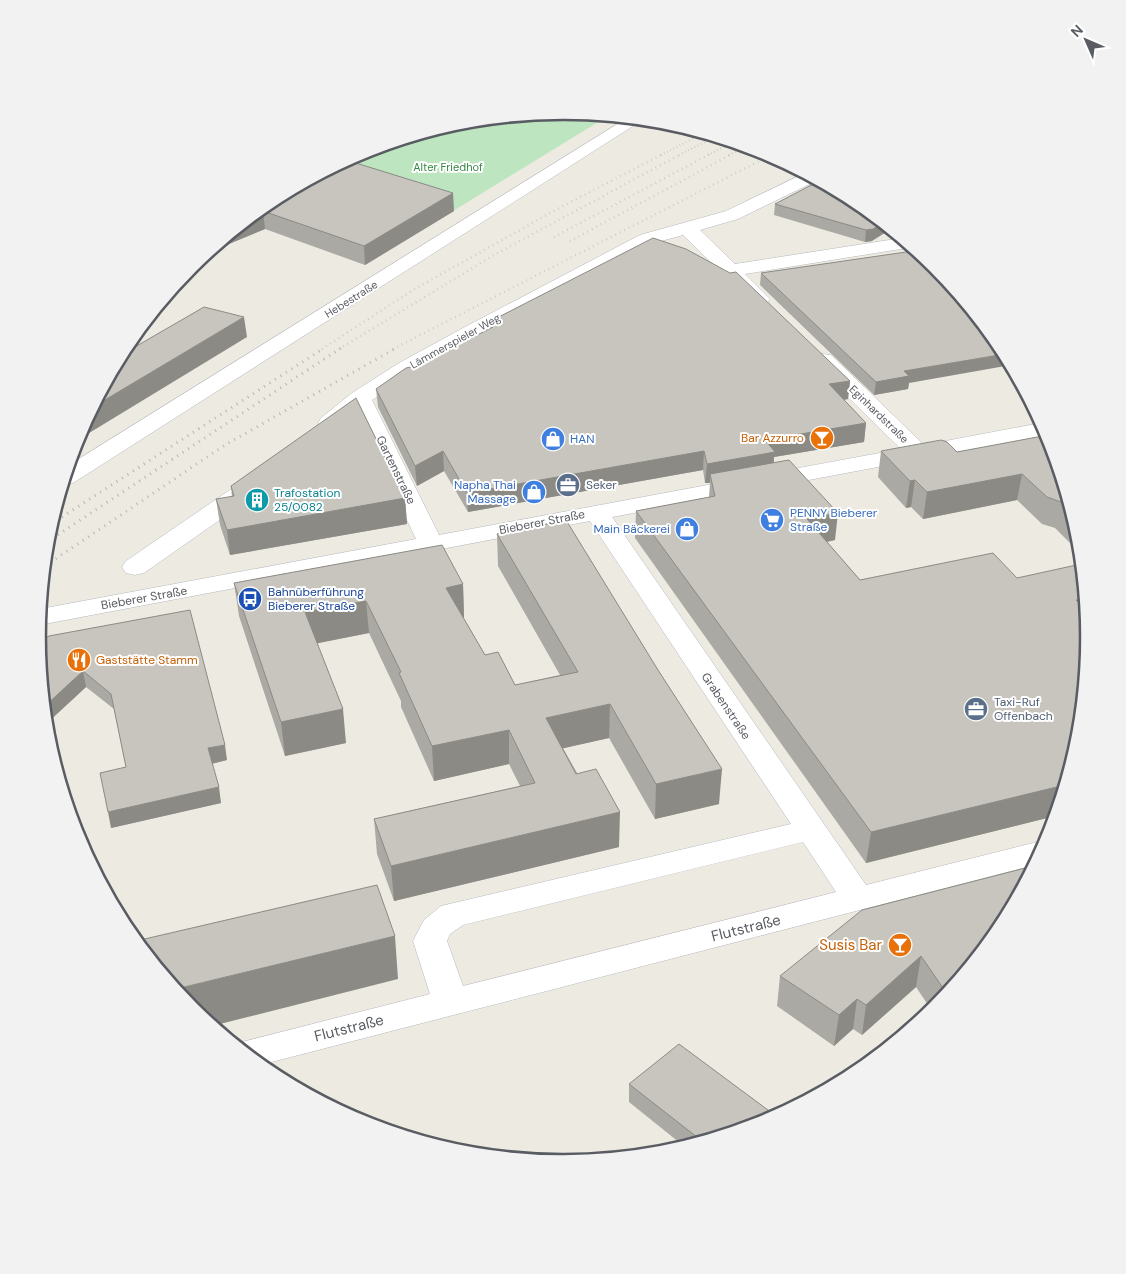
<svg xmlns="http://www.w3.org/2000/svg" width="1126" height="1274" font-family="'DM Sans',sans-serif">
<rect width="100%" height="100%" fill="#edebe1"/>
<!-- green -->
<path fill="#bce5c0" d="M563 112 608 116 453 211 329 169 362 151 461 122Z"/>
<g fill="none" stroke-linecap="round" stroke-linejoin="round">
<!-- minor casing -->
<g stroke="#b6b8be" stroke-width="1">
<g id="minor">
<path d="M627 118 644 119 73 483 63 485 69 465Z"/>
<path d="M805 173 818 180 738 219 700 230 735 264 902 238 913 247 745 274 770 299 767 303 760 305 753 303 683 235 654 243 479 335 372 400 439 535 901 449 815 365 812 360 815 355 823 354 831 355 924 445 1041 423 1048 435 612 517 866 885 1041 841 1046 842 1034 865 260 1065 234 1044 430 994 413 941 424 920 441 906 791 824 590 521 39 625 40 609 416 539 356 413C344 422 336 432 321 428L318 423 321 418 352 393 399 363 465 327 640 235 726 211ZM803 842 836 892 463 986 447 941 450 934 463 925Z"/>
<path d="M249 481 258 483 261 488 258 493 144 573 135 575 126 573 122 567 126 561 240 483Z"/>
</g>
</g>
<!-- minor -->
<use href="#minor" fill="#fff" fill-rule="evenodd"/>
<!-- rail-far2 -->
<g stroke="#b4b5b5" stroke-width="2" stroke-dasharray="0.5 3" stroke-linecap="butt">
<path d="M661 155 704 133"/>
<path d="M679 155 715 137"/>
<path d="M708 155 733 142"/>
<path d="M729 155 747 146"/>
</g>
<!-- rail-far1 -->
<g stroke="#b4b5b5" stroke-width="2.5" stroke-dasharray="0.5 4.5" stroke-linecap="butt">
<path d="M554 237 710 154"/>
<path d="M570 241 732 154"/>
<path d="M322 349 413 290 561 207 663 154"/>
<path d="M339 349 494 255 681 154"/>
<path d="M393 349 771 155"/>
</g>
<!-- rail -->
<g stroke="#b4b5b5" stroke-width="3" stroke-dasharray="1 5.5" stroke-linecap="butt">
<path d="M51 524 324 348"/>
<path d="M47 542 341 348"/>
<path d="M45 566 225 445 396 348"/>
</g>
</g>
<!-- wall -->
<g fill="#aba9a3">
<path d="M271 200 454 211 365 265 265 229 207 253Z"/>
<path d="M855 200 872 241 865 242 774 215 775 204Z"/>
<path d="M761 273 909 383 908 389 874 395 760 285Z"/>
<path d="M485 324 850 381 848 399 844 400 866 423 864 442 774 457V462L835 540 827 542 860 580 1078 740 1055 816 866 863 635 538 636 511 709 497 710 483H705L703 470 468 512 444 471 417 486 378 407 376 389 416 366 485 331Z"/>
<path d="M1049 436 1078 535 1080 553 1055 528 1042 524 1017 500 923 519 911 507 906 508 878 477 881 451 957 452Z"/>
<path d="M231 486 405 498 407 524 230 555 220 525 216 499 232 497Z"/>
<path d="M497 534 719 804 655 819 609 738 563 748 619 847 394 901 377 854 374 819 520 786 509 764 434 781 401 707V701L369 633 317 643 346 743 285 756 239 616 234 583 463 584 464 617H463L485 655 515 685 560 675 498 566Z"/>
<path d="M38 642 227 760 212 764 221 803 111 828 126 767 114 709 86 687 46 724Z"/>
<path d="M1000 929 932 1011 916 987 862 1035 853 1029 834 1046 777 1006 780 976Z"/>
<path d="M629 1084 764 1123 685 1147 629 1102Z"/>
</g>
<!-- shaded-wall -->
<g fill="#8b8a85">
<path d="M453 193 454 211 365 265 364 246Z"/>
<path d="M263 211 265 229 207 253 253 215Z"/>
<path d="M883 223 891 229 872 241 865 242 866 230Z"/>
<path d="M244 317 247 337 76 441 78 436 93 407Z"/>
<path d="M1005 354 1011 365 909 383 908 389 874 395 876 382 904 371Z"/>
<path d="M850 381 848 399 827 403 829 384Z"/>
<path d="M866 423 864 442 774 457 773 471 710 474V483H705L707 464 765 440Z"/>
<path d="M443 451 444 471 417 486 415 466Z"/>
<path d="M704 451 703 470 468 512 467 493Z"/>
<path d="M1022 474 1017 500 923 519 927 492Z"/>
<path d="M915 480 911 507 906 508 910 481Z"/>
<path d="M405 498 407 524 230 555 227 530Z"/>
<path d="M838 513 835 540 804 546 807 519Z"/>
<path d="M463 584 464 617 447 620 446 588Z"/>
<path d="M1085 599 1087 625 1076 600Z"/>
<path d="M366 601 369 633 309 645 305 612Z"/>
<path d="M83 671 86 687 46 724 44 707Z"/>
<path d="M610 704 609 738 547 752 546 718Z"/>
<path d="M343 709 346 743 285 756 281 722Z"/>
<path d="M509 730V764L434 781 432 746Z"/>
<path d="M225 745 227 760 210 764 208 748Z"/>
<path d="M722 769 719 804 655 819 656 784Z"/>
<path d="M1065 785 1055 816 866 863 871 832Z"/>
<path d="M219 787 221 803 111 828 108 812Z"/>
<path d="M620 812 619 847 394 901 391 866Z"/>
<path d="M395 936 398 979 212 1026 191 1008 176 989Z"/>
<path d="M921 956 916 987 862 1035 866 1005Z"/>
<path d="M857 999 853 1029 834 1046 839 1015Z"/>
</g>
<!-- building -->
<g fill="#c7c5be" stroke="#8b8a85">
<path d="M346 160 453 193 364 246 263 211 253 215 271 200Z"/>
<path d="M819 181 855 200 883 223 873 229 866 230 775 204Z"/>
<path d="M653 238 686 249 730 273 736 272 850 381 829 384 866 423 765 440 775 452 707 464 704 451 467 493 443 451 415 466 376 389 406 368 416 366 493 327 485 324Z"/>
<path d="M906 252 924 257 935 266 1000 345 1005 354 904 371 909 376 876 382 761 273Z"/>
<path d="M204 307 244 317 93 407 121 355Z"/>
<path d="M356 398 405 498 227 530 216 499 234 496 231 486Z"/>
<path d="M1048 435 1072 512 1061 502 1047 497 1022 474 927 492 915 480 910 481 881 451 941 440 947 442 957 452Z"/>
<path d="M789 460 838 513 807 519 860 580 993 553 1017 578 1081 564 1085 599 1076 600 1086 610 1088 637 1078 740 1065 785 871 832 636 511 715 496 710 474Z"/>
<path d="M566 520 658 670 722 769 656 784 610 704 546 718 576 774 596 769 620 812 391 866 374 819 535 783 509 730 432 746 399 673 401 672 366 601 305 612 343 709 281 722 234 583 442 545 463 584 446 588 485 655 498 652 515 685 578 672 497 534Z"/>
<path d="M190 610 225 745 208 748 219 787 108 812 100 773 126 767 111 694 83 671 44 707 38 642 49 636Z"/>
<path d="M1033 866 1000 929 947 994 921 956 866 1005 857 999 839 1015 780 976 862 910Z"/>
<path d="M377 885 395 936 176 989 136 941Z"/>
<path d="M679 1044 776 1116 764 1123 702 1141 629 1084Z"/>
<path d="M327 1099 339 1111 324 1102Z"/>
</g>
<!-- icons -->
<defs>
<g id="bar-disc" transform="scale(1.25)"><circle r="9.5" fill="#e8710a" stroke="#fff"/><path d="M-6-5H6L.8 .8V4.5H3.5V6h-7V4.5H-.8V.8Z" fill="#fff"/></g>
<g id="shop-disc" transform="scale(1.25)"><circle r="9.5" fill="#3f7fe0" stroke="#fff"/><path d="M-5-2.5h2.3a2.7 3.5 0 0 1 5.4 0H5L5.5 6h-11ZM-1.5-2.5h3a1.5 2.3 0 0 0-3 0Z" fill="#fff"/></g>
<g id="office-disc" transform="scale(1.25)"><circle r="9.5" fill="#5c6f8a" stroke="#fff"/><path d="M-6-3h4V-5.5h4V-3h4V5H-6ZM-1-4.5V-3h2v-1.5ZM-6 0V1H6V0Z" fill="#fff"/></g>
<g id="building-disc" transform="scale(1.25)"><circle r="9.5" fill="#0f9aa8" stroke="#fff"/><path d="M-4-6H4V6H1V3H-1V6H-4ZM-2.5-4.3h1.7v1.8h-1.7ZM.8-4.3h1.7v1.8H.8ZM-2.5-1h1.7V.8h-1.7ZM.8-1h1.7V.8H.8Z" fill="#fff"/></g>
<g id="supermarket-disc" transform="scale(1.25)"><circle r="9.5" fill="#3f7fe0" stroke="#fff"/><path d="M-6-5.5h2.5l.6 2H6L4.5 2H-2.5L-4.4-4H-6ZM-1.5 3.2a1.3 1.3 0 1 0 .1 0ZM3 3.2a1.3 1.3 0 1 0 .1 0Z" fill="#fff"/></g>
<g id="bus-disc" transform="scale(1.25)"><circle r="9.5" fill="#1a4fb4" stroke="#fff"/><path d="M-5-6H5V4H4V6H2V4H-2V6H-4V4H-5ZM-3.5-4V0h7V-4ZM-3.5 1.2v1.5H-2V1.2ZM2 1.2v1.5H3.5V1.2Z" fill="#fff"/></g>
<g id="restaurant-disc" transform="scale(1.25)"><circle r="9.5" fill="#e8710a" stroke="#fff"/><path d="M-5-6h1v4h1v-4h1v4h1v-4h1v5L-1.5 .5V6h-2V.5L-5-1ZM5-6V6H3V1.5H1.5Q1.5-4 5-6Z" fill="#fff"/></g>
</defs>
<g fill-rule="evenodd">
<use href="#bar-disc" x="822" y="438"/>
<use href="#shop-disc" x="553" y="439"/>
<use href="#office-disc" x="568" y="485"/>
<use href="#shop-disc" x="534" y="492"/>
<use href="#building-disc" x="257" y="500"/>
<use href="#supermarket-disc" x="772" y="520"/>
<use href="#shop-disc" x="687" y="529"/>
<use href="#bus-disc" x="250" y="599"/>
<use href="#restaurant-disc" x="79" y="660"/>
<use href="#office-disc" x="976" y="709"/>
<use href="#bar-disc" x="900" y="945"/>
</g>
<g text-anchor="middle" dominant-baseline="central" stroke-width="4" stroke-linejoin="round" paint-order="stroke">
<!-- far-park labels -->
<g font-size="11" fill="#348640" stroke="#fff">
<text x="448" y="167">Alter Friedhof</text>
</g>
<!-- far-street labels -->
<g font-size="11" fill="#595c62" stroke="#fff">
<text transform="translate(351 299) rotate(-32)">Hebestraße</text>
<text transform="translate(455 341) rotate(-29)">Lämmerspieler Weg</text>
<text transform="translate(879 414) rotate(44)">Eginhardstraße</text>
</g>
<!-- food labels -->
<g font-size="12" fill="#c56008" stroke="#fff" text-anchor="end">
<text x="804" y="438">Bar Azzurro</text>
<text x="96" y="660" text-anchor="start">Gaststätte Stamm</text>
</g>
<!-- shop labels -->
<g font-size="12" fill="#366cbe" stroke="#fff" text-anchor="start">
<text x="570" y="439">HAN</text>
<text x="516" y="485" text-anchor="end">Napha Thai<tspan x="516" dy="14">Massage</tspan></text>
<text x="790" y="513">PENNY Bieberer<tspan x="790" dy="14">Straße</tspan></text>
<text x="670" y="529" text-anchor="end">Main Bäckerei</text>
</g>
<!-- street labels -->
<g font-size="12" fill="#595c62" stroke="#fff">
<text transform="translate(396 470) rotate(64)">Gartenstraße</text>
<text transform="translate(542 522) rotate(-11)">Bieberer Straße</text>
<text transform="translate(144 598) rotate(-10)">Bieberer Straße</text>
<text transform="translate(726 706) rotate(56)">Grabenstraße</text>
</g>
<!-- service labels -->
<g font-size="12" fill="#4e5e75" stroke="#fff" text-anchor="start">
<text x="586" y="485">Seker</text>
<text x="994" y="702">Taxi-Ruf<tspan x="994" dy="14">Offenbach</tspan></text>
</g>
<!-- culture labels -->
<g font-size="12" fill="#0d838f" stroke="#fff" text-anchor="start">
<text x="274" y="493">Trafostation<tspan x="274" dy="14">25/0082</tspan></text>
</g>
<!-- transit labels -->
<g font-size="12" fill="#164399" stroke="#fff" text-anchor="start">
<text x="268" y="592">Bahnüberführung<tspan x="268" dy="14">Bieberer Straße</tspan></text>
</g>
<!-- near-street labels -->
<g font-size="15" fill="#595c62" stroke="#fff">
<text transform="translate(746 928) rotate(-14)">Flutstraße</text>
<text transform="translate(349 1028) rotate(-14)">Flutstraße</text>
</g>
<!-- near-food labels -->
<g font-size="15" fill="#c56008" stroke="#fff" text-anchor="end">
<text x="882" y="945">Susis Bar</text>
</g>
</g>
<!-- crop -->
<path d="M0 0H1126V1274H0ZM46 637a517 517 0 1 1 1034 0a517 517 0 1 1-1034 0Z" fill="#f2f2f2" fill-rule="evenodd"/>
<path fill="none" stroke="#595c62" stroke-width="2.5" d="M46 637a517 517 0 1 1 1034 0a517 517 0 1 1-1034 0Z"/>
<!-- north arrow -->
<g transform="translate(1086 40) rotate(315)" stroke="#ffffff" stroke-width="4" paint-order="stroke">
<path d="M0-4L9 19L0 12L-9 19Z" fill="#595c62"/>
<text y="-8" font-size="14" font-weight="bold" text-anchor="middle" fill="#595c62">N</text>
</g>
</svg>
